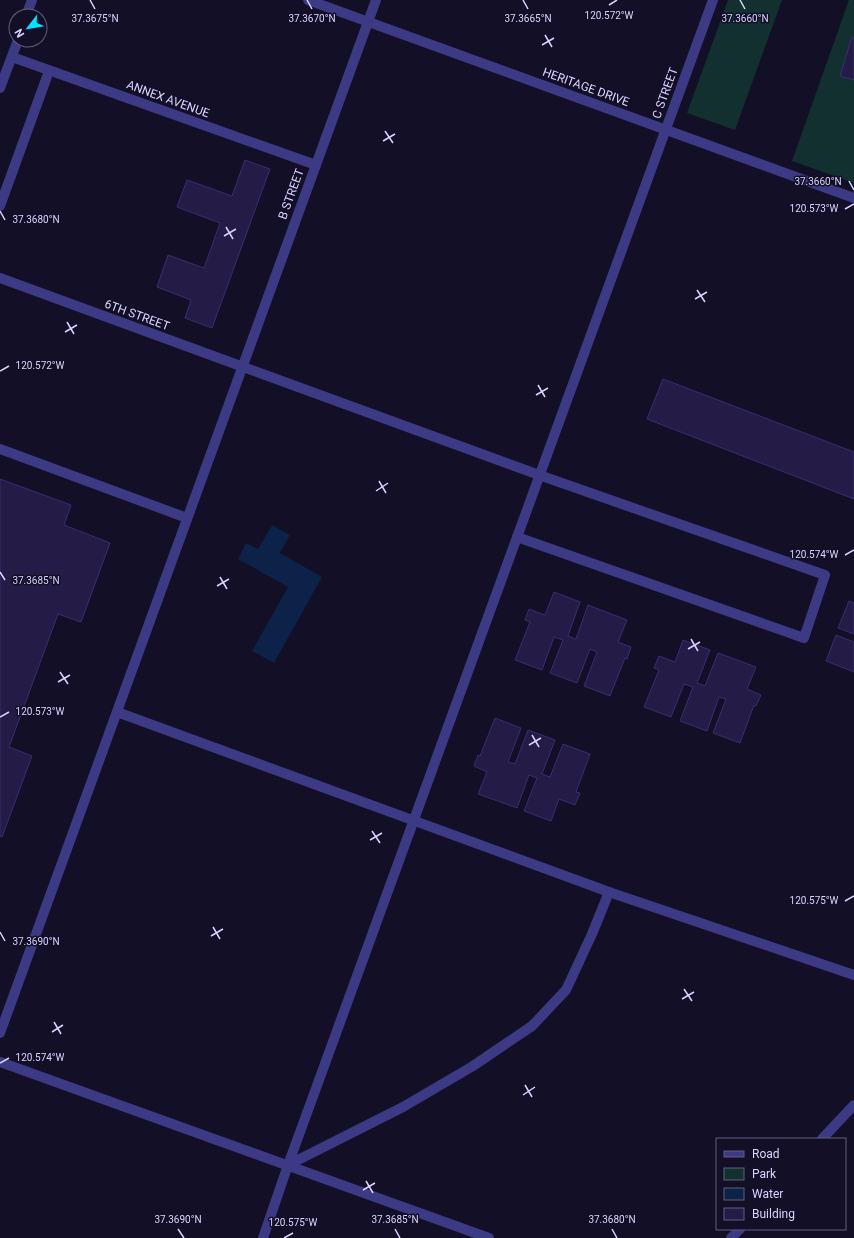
<svg xmlns="http://www.w3.org/2000/svg" width="854" height="1238" font-family="Roboto,sans-serif">
<rect width="100%" height="100%" fill="#130f26"/>
<!-- green -->
<g fill="#12302f">
<path d="M728 0H782L735 130 687 113Z"/>
<path d="M849 0H854V183L792 161Z"/>
</g>
<!-- water -->
<path fill="#0c2248" d="M272 525 290 535 280 553 322 577 274 663 252 651 288 587 238 559 246 543 258 549Z"/>
<!-- building -->
<g fill="#241b47" stroke="#3b2d73">
<path d="M852 37 854 38V80L840 76Z"/>
<path d="M245 160 270 169 212 328 185 318 191 300 157 287 168 255 204 268 220 223 177 207 187 180 232 196Z"/>
<path d="M663 379 854 452V499L647 419Z"/>
<path d="M0 479 71 505 64 525 110 543 81 622 58 614 9 747 32 756 2 837 0 836Z"/>
<path d="M554 592 580 602 568 636 576 639 588 605 627 620 618 642 631 647 627 659 625 658 610 696 584 686 597 652 590 649 577 683 550 673 563 640 554 637 542 670 515 660 530 622 525 620 529 609 545 615Z"/>
<path d="M849 601 854 603V634L838 628Z"/>
<path d="M836 635 854 642V672L826 661Z"/>
<path d="M683 640 710 650 697 683 705 686 718 653 756 667 747 689 761 695 756 706 754 705 740 743 713 733 726 699 719 697 707 731 680 721 693 687 684 684 671 717 644 707 659 670 654 668 659 656 675 662Z"/>
<path d="M495 718 521 728 508 762 515 764 528 730 555 740 542 774 550 777 563 744 590 754 576 792 580 793 575 805 559 799 551 821 524 811 537 778 529 775 517 808 478 794 487 772 474 766 478 755 480 756Z"/>
</g>
<g fill="none" stroke-linecap="round" stroke-linejoin="round">
<!-- minor -->
<g stroke="#3d3a85" stroke-width="10">
<path d="M308 0 854 198"/>
<path d="M26 16 32 0"/>
<path d="M12 57 316 165"/>
<path d="M0 88 18 40"/>
<path d="M0 206 49 71"/>
<path d="M0 278 539 475 825 575 804 638 517 537"/>
<path d="M0 449 187 518"/>
<path d="M117 712 609 892 854 975"/>
<path d="M0 1033 376 0"/>
<path d="M0 1062 489 1238"/>
<path d="M822 1139 854 1105"/>
<path d="M288 1165 403 1107 473 1066 532 1026 566 990 592 934 609 892"/>
<path d="M263 1238 288 1165 713 0"/>
<path d="M731 1238 740 1229"/>
</g>
</g>
<!-- ticks -->
<path fill="none" stroke="#d9d4ff" stroke-width="1.5" d="M90 0 95 9M307 0 312 9M523 0 528 9M740 0 745 9M609 5 617 0M545 35 552 47M542 45 554 38M385 131 393 143M383 141 395 134M849 181 854 190M845 209 854 204M0 211 5 220M226 227 233 239M224 236 236 229M697 290 705 302M695 299 707 292M67 322 74 334M65 332 77 325M0 371 9 366M538 385 545 397M536 395 548 388M379 481 386 493M376 491 388 483M845 555 854 550M0 572 5 580M220 577 227 589M217 586 229 579M691 639 698 651M688 649 700 642M60 672 68 684M58 682 70 675M0 717 9 712M532 735 539 747M529 745 541 738M372 831 380 843M370 840 382 833M845 901 854 896M213 927 220 939M0 932 5 941M211 936 223 929M684 989 692 1001M682 999 694 992M54 1022 61 1034M52 1032 63 1025M0 1063 9 1058M525 1085 532 1097M523 1095 535 1087M366 1181 373 1193M363 1190 375 1183M178 1229 184 1238M395 1229 400 1238M612 1229 617 1238M284 1238 293 1233"/>
<g text-anchor="middle" dominant-baseline="central" stroke-width="3" stroke-linejoin="round" paint-order="stroke">
<!-- street labels -->
<g font-size="12" fill="#d9d4ff" stroke="#130f26">
<text transform="translate(586 87) rotate(20)">HERITAGE DRIVE</text>
<text transform="translate(665 93) rotate(-70)">C STREET</text>
<text transform="translate(168 99) rotate(20)">ANNEX AVENUE</text>
<text transform="translate(291 194) rotate(-70)">B STREET</text>
<text transform="translate(137 315) rotate(20)">6TH STREET</text>
</g>
</g>
<g font-size="10" text-anchor="middle" fill="#d9d4ff" stroke="#130f26" stroke-width="3" stroke-linejoin="round" paint-order="stroke">
<text x="609" y="19">120.572°W</text>
<text x="95" y="22">37.3675°N</text>
<text x="312" y="22">37.3670°N</text>
<text x="528" y="22">37.3665°N</text>
<text x="745" y="22">37.3660°N</text>
<text x="818" y="185">37.3660°N</text>
<text x="814" y="212">120.573°W</text>
<text x="36" y="223">37.3680°N</text>
<text x="40" y="369">120.572°W</text>
<text x="814" y="558">120.574°W</text>
<text x="36" y="584">37.3685°N</text>
<text x="40" y="715">120.573°W</text>
<text x="814" y="904">120.575°W</text>
<text x="36" y="945">37.3690°N</text>
<text x="40" y="1061">120.574°W</text>
<text x="178" y="1223">37.3690°N</text>
<text x="395" y="1223">37.3685°N</text>
<text x="612" y="1223">37.3680°N</text>
<text x="293" y="1226">120.575°W</text>
</g>
<!-- legend -->
<rect x="716" y="1138" width="130" height="92" fill="#130f26" stroke="#625e7d"/>
<rect x="724" y="1151" width="20" height="6" fill="#3d3a85" stroke="#625e7d"/>
<text x="752" y="1158" font-size="12" fill="#d9d4ff">Road</text>
<rect x="724" y="1168" width="20" height="12" fill="#12302f" stroke="#625e7d"/>
<text x="752" y="1178" font-size="12" fill="#d9d4ff">Park</text>
<rect x="724" y="1188" width="20" height="12" fill="#0c2248" stroke="#625e7d"/>
<text x="752" y="1198" font-size="12" fill="#d9d4ff">Water</text>
<rect x="724" y="1208" width="20" height="12" fill="#241b47" stroke="#625e7d"/>
<text x="752" y="1218" font-size="12" fill="#d9d4ff">Building</text>
<!-- north arrow -->
<g transform="translate(28 28) rotate(239)"><circle r="19" fill="#130f26" stroke="#625e7d"/>
<path d="M0-3L7 15L0 10L-7 15Z" fill="#00e5ff"/>
<text y="-6" font-size="11" font-weight="bold" text-anchor="middle" fill="#d9d4ff">N</text>
</g>
</svg>
